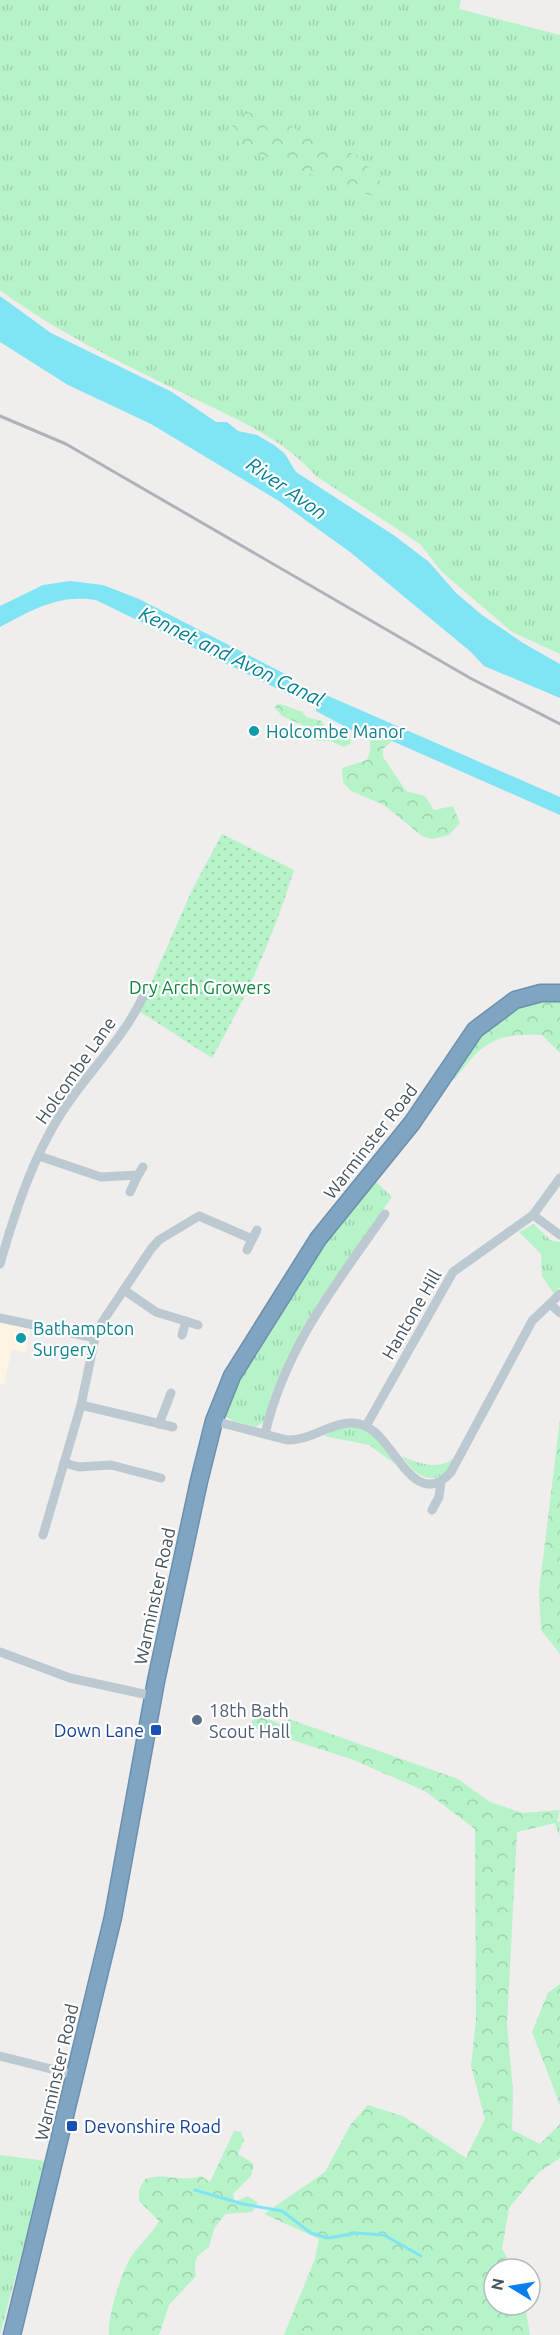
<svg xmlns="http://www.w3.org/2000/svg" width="560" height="2335" font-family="Ubuntu,sans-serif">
<defs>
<pattern id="grass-tufts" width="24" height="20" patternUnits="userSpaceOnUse" patternTransform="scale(1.5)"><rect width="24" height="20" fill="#b6f3c9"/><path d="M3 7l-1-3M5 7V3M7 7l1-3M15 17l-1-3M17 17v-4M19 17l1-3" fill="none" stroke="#9ed2af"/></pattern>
<pattern id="forest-crowns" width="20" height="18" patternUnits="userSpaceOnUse" patternTransform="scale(1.5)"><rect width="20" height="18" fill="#b6f3c9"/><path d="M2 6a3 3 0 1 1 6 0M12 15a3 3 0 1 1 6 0" fill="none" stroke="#9ed2af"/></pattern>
<pattern id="park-dots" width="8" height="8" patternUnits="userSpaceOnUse" patternTransform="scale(1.5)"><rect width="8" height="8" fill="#b6f3c9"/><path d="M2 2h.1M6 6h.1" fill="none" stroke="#9ed2af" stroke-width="1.8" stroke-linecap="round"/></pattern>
</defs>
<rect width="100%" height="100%" fill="#f0eded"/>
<!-- commercial -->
<path fill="#fdf4e4" d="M0 1323 30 1329 26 1352 12 1349 4 1385 0 1384Z"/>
<!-- grass -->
<g fill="url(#grass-tufts)">
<path d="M0 0H461L459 9 560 35V654L512 632 442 572 420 544 316 476C282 437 234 418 189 396 124 364 58 333 0 290Z"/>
<path d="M374 1180 392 1197C344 1267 284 1338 264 1422L255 1427 233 1421 226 1416V1406L238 1380 331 1230Z"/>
<path d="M534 1224 550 1240 560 1242V1287L554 1294 542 1276 541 1254 519 1232Z"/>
<path d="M357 1427 372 1432 395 1464 369 1445 324 1436 339 1428Z"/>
<path d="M458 1455C442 1487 420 1484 402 1456 421 1465 441 1471 458 1455Z"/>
<path d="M0 2155 46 2161 0 2335Z"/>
</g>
<!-- forest -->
<g fill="url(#forest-crowns)">
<path d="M246 112 263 115 358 156 378 178 390 197 387 201 243 150 234 135 232 123Z"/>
<path d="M277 704C287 704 292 710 302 711L306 717 322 721 324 726C336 726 349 729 351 743L344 747 330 741H316L309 728 282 716 275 708Z"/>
<path d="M364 733H374L392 741 383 749V757L406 791 425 796 434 810 453 806 460 823 449 835 432 839 422 836 384 805 351 791 343 782 342 768 367 760C371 749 373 742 364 733Z"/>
<path d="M539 1002H560V1053L542 1035C495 1033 483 1042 455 1079H452C475 1043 495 1011 539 1002Z"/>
<path d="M560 1419V1654L541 1630 539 1592Z"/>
<path d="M254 1713 285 1726 289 1719 458 1779 490 1802 523 1813 560 1810 557 1822 560 1821 559 1836 555 1823 517 1832 507 2024 513 2091 512 2130 540 2144 560 2124V2158L539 2172 509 2208 502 2249 514 2269H494V2305H525L530 2335H284L315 2259 319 2239 264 2214 325 2172 351 2124 368 2105 403 2116 466 2158 485 2119 471 2066 476 2020 475 1829 425 1791 351 1759 251 1727Z"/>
<path d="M560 1984V2105L532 2032 548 1993Z"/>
<path d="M234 2131 241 2132 244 2140 238 2154 254 2164 251 2176 233 2194 235 2202 248 2196 258 2203 252 2212 225 2214 214 2229 209 2247C196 2256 193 2260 196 2276L169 2305 159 2335H109C106 2321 123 2266 133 2254 142 2242 151 2235 159 2221L139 2201V2190L145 2179C169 2172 177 2183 201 2176L210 2182Z"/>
</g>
<!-- park -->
<path fill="url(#park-dots)" d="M222 834 294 870C274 935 246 998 212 1058L139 1011 192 890Z"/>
<!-- water -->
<g fill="#7fe5f4">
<path d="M0 296 51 333 172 392 216 422H227L238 431 257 435 274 445 285 454 296 472 395 536 429 562 456 593 482 615 523 643 560 664V698L484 666 471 652 350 552 279 501 151 424 68 385 0 342Z"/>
<path d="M70 581 103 585 139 599 289 676C301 688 307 694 326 695L560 797V815L374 733 355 732 316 711V705C309 698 296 692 286 693L96 600C58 594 32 610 0 627V606L43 585Z"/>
</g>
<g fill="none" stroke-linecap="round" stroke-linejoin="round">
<!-- stream -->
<path stroke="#7fe5f4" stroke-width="3" d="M195 2190 243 2204 282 2211 311 2233 328 2238 357 2233 384 2235 421 2256"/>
<!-- highway casing -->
<g stroke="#6b90ad" stroke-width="19">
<path id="highway" d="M12 2335 113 1917 156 1681 199 1481 214 1421 232 1376 318 1239 412 1123 475 1030 515 1000 541 993H560"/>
</g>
<!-- street -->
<g stroke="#bcc9d1" stroke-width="9">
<path d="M39 1156 101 1177 138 1175 143 1167"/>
<path d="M130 1192 138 1175"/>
<path d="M533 1215 560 1178"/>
<path d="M247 1250 257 1230"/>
<path d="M0 1264C16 1208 36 1147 71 1099 95 1065 125 1035 143 997"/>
<path d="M124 1290 156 1312 198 1325"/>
<path d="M550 1304 560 1313"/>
<path d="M0 1318 95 1338 81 1405 43 1535"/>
<path d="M182 1335 186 1321"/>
<path d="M95 1338 103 1321 151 1249 159 1240 199 1216 252 1239"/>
<path d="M81 1405 173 1427"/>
<path d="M214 1421 287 1440C316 1441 339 1413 367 1427 394 1439 415 1513 451 1472L532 1321 560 1294"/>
<path d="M159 1424 171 1393"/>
<path d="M366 1426 453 1272 533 1215 560 1235"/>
<path d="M265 1434C285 1348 335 1285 385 1214"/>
<path d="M64 1463 79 1467 111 1465 161 1478"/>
<path d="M432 1510 439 1497 441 1482"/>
<path d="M0 1652 70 1678 153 1696"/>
<path d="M0 2056 75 2075"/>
</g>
<!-- highway -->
<use href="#highway" stroke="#80a5c2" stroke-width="16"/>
<!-- rail -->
<path stroke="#afb3b9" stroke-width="3" d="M0 416 66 444 470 678 560 724"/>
</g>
<!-- markers -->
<g fill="#0f9aa8" stroke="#fff" stroke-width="2">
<circle cx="254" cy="731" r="6"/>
<circle cx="21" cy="1338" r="6"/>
</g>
<circle fill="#5c6f8a" stroke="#fff" stroke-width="2" cx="197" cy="1720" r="6"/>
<g fill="#1a4fb4" stroke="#fff" stroke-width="2">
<rect x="150" y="1724" width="12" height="12" rx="3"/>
<rect x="66" y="2120" width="12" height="12" rx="3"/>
</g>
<g text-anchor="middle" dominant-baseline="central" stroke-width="4.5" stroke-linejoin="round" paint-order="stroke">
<!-- culture labels -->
<g font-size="18" fill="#0d838f" stroke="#fff" text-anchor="start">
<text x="266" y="731">Holcombe Manor</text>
<text x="33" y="1328">Bathampton<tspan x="33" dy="21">Surgery</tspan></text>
</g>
<!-- park labels -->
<g font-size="18" fill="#0e8540" stroke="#fff">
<text x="200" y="987">Dry Arch Growers</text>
</g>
<!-- street labels -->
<g font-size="18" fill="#44535d" stroke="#fff">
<text transform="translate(75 1070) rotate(-55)">Holcombe Lane</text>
<text transform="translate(370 1141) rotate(-52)">Warminster Road</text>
<text transform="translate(411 1314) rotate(-60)">Hantone Hill</text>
<text transform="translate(154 1596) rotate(-78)">Warminster Road</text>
<text transform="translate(56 2072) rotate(-77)">Warminster Road</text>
</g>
<!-- service labels -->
<g font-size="18" fill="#4e5e75" stroke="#fff" text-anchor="start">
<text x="209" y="1710">18th Bath<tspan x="209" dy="21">Scout Hall</tspan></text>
</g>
<!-- transit labels -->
<g font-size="18" fill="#164399" stroke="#fff" text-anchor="end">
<text x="144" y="1730">Down Lane</text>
<text x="84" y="2126" text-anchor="start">Devonshire Road</text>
</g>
<!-- water labels -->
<g font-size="20" font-style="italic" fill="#037f93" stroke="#fff">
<text transform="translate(287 488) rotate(35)">River Avon</text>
<text transform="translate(232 656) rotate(26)">Kennet and Avon Canal</text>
</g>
</g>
<!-- north arrow -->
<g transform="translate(512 2287) rotate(281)"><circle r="28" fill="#ffffff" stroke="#b4babe" stroke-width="1.5"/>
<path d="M0-4.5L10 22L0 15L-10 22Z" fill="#077ff0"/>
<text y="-9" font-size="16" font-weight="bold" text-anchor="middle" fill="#44535d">N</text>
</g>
</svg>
